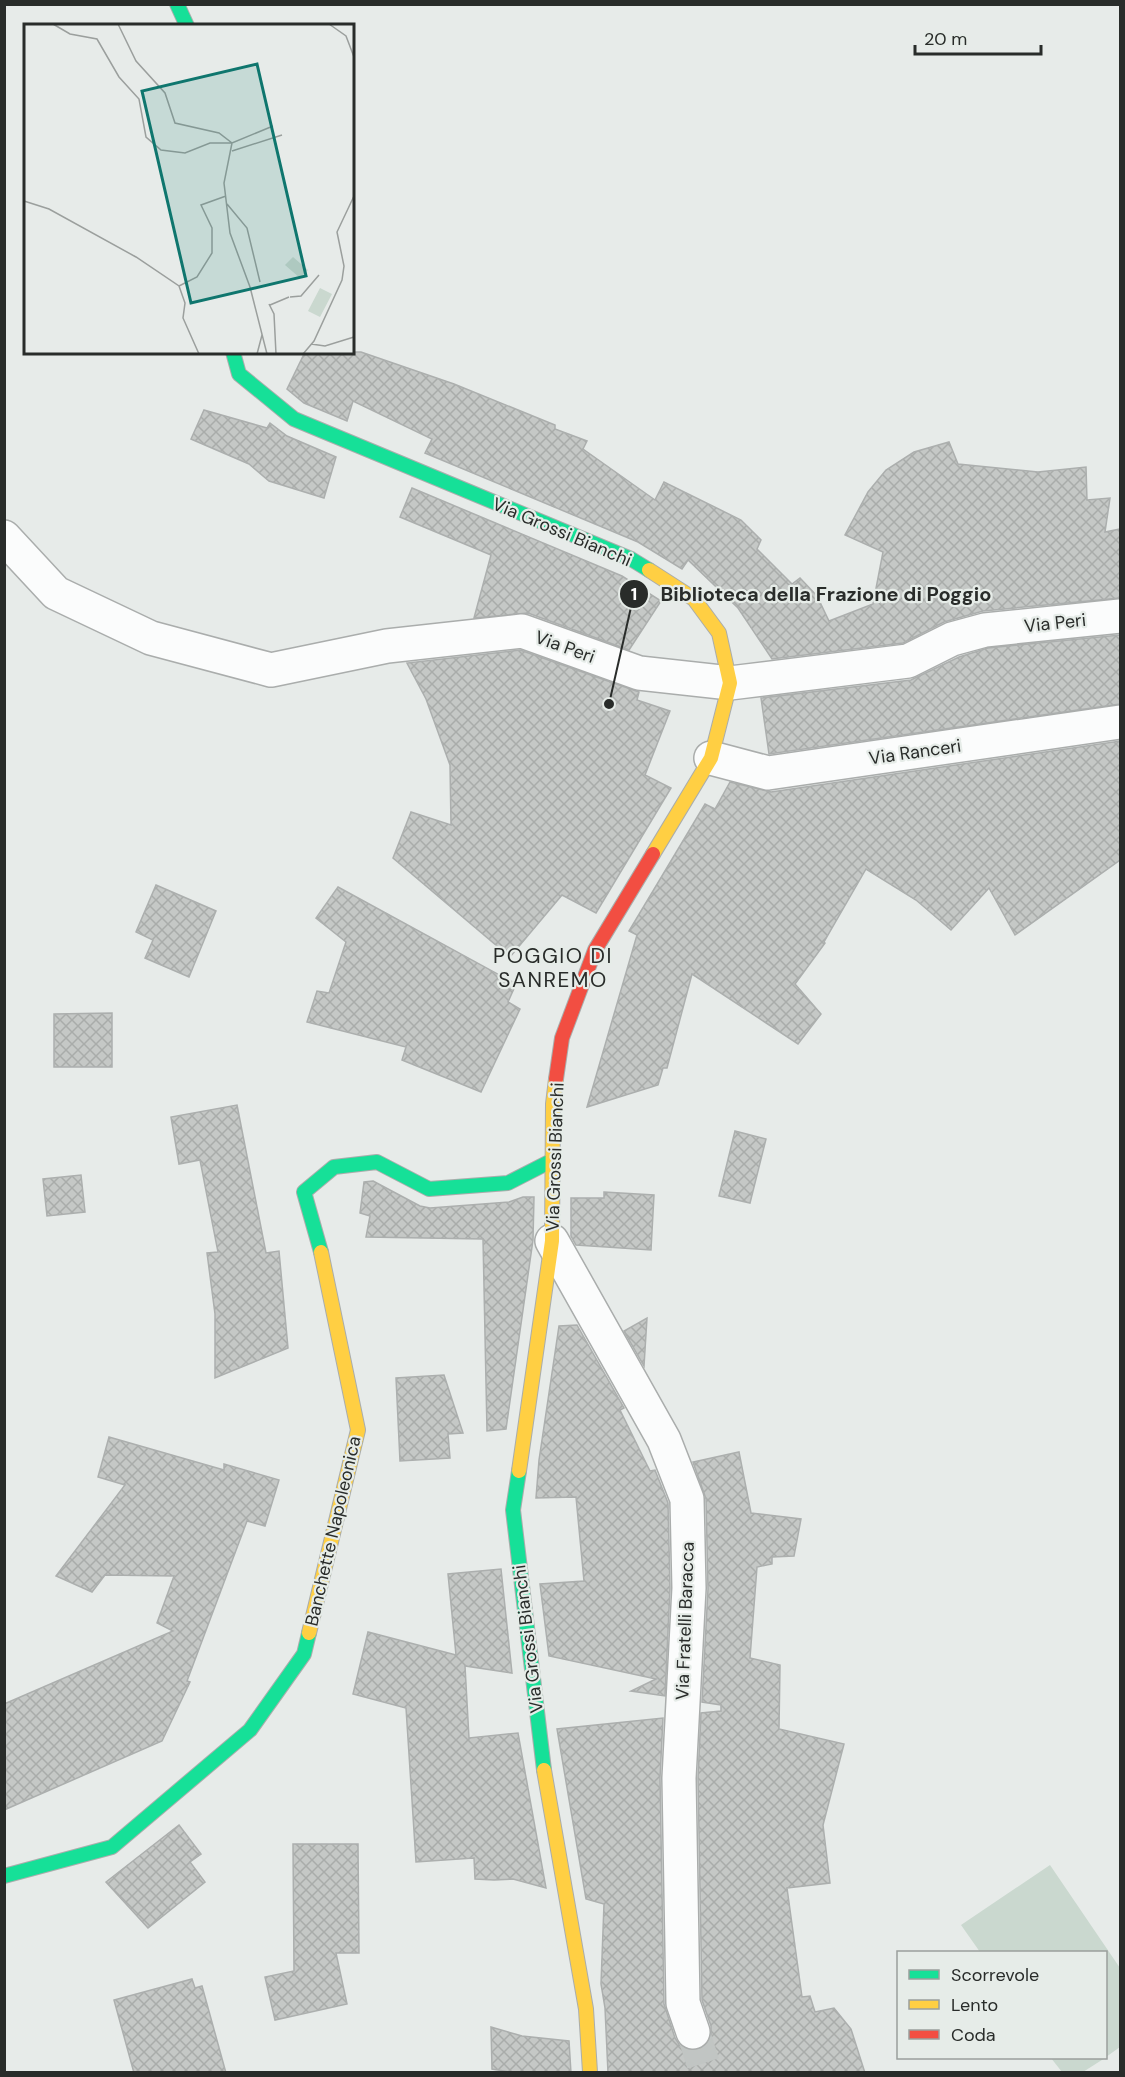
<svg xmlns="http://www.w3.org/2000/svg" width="1125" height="2077" font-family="'DM Sans',sans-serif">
<defs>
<pattern id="building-cross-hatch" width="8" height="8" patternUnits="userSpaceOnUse" patternTransform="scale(1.5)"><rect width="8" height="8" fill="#c5c8c6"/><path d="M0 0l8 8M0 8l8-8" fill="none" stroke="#a9acaa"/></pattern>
</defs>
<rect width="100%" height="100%" fill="#e7ebe9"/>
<!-- pitch -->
<g fill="#cad8cf">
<path d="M1050 1865 1120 1968V2047L1106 2057V1952H980L961 1925Z"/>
<path d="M1051 2058H1105L1083 2072H1062Z"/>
</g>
<!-- building -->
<g fill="url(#building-cross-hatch)" stroke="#acafae" stroke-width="1.5">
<path d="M305 352H361L454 384 555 425V429L587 441 583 449 655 500 664 482 741 520 761 540 757 549 792 584 800 578 817 596 829 621 873 604 883 552 845 535 868 492 886 470 914 452 949 442 958 464 1038 472 1086 467 1087 500 1110 498 1105 532 1120 529V598L983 611 944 622 903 643 772 659 738 608 688 560 682 569 638 542 425 453 432 439 353 401 347 421 304 403 287 389Z"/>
<path d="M204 410 267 428 270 423 287 436 336 457 324 498 269 481 249 464 191 439Z"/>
<path d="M412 488 622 576 661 601 629 650 528 613 474 618 491 555 400 517Z"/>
<path d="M1120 635V704L769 754 761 698 911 680 959 657 988 648Z"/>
<path d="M520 650 639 692 637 700 670 711 645 775 671 788 596 913 562 895 510 957 393 858 411 812 451 825 450 765 426 699 407 663Z"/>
<path d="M1120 741V860L1015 935 989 888 951 930 916 900 866 869 824 942 825 943 795 984 821 1014 798 1044 692 974 667 1068H663L658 1085 587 1107 637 935 629 931 705 804 715 809 730 782 771 792Z"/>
<path d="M156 885 216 911 189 977 145 958 153 940 136 932Z"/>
<path d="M338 887 516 984 508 1002 520 1009 481 1092 402 1060 406 1047 307 1022 317 991 329 993 346 942 316 918Z"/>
<path d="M112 1013V1067H54V1014Z"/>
<path d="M237 1105 266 1253 279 1251 288 1348 215 1378V1314L207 1253 218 1252 200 1160 179 1164 171 1117Z"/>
<path d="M735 1131 766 1139 750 1203 719 1196Z"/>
<path d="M81 1175 85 1212 47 1216 43 1179Z"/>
<path d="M373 1181 420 1206 430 1208 509 1202 523 1197H534L533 1240 506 1429 487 1431 483 1239 366 1237 370 1216 360 1213 364 1182Z"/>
<path d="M604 1192 654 1195 651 1250 576 1245 571 1236V1198H604Z"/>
<path d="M647 1318 644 1366 624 1331Z"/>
<path d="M577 1325 624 1408 620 1410 650 1471 655 1470 668 1503 670 1588 665 1696 631 1691 656 1679 549 1656 540 1584 584 1581 576 1497 536 1498 539 1460 559 1326Z"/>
<path d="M444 1375 463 1433 448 1434 450 1458 400 1461 396 1378Z"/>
<path d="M109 1437 224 1470V1464L279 1480 265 1526 247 1521 187 1681 190 1682 162 1741 4 1810V1704L173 1631 157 1623 174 1576 105 1575 92 1592 56 1576 125 1485 98 1477Z"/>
<path d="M739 1452 751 1513 801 1519 794 1556 772 1557V1564L757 1567 750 1658 780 1665 779 1729 844 1744 823 1825 830 1883 787 1888 802 1997 810 1996 815 2012 834 2008 851 2029 865 2073H608L605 2008 601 1984 604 1904 586 1899 557 1729 663 1718 660 1778 664 2004 675 2038 680 2046 690 2050 700 2049 707 2044 711 2035V2026L702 2000 698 1778 701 1713 721 1711V1705L702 1702 708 1589 706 1499 693 1462Z"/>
<path d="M501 1569 512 1673 465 1666 469 1738 518 1733 546 1888 513 1879 494 1880 475 1879 474 1858 416 1862 406 1708 353 1694 368 1632 456 1655 448 1574Z"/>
<path d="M179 1825 201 1854 190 1862 205 1882 148 1928 106 1882Z"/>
<path d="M293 1844H358L359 1953H336L347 2004 275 2020 265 1977 294 1971Z"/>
<path d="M192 1979 195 1988 202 1986 226 2073H134L114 2000Z"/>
<path d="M491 2027 522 2036 569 2041 571 2073H516L492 2069Z"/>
</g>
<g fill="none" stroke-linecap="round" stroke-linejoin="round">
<!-- street-tunnel -->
<path stroke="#c1c5c3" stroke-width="33" stroke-dasharray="33 16" stroke-linecap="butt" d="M693 2032 706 2072"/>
<!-- street casing -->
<g stroke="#aaadac" stroke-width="36">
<g id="street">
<path d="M4 537 56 593 151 638 271 670 387 646 522 631 639 673 730 683 908 661 952 639 985 630 1120 616"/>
<path d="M711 758 768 773 1120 722"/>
<path d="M552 1241 664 1440 687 1499 689 1588 679 1778 683 2003 693 2032"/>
</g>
</g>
<!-- fast casing -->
<g stroke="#aaadac" stroke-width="16">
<g id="fast">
<path d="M177 4 187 26"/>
<path d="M233 352 239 374 294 419 631 559 649 570"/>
<path d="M321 1252 304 1192 334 1167 377 1162 429 1189 508 1183 553 1160"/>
<path d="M519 1471 513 1510 544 1770"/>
<path d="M4 1876 112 1847 250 1730 304 1654 309 1633"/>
</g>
</g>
<!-- slow casing -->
<g stroke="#aaadac" stroke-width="16">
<g id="slow">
<path d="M649 570 694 599 719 633 730 683 711 758 653 854"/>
<path d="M519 1471 552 1241 553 1104 556 1079"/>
<path d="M309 1633 358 1430 321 1252"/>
<path d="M544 1770 586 2009 590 2072"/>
</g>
</g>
<!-- jam casing -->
<g stroke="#aaadac" stroke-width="16">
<path id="jam" d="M556 1079 562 1038 595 950 653 854"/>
</g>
<!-- street -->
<use href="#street" stroke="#fbfcfc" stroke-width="33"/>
<!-- fast -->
<use href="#fast" stroke="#16e098" stroke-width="14"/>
<!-- slow -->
<use href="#slow" stroke="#ffcf43" stroke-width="14"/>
<!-- jam -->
<use href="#jam" stroke="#f24e42" stroke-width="14"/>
</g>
<g text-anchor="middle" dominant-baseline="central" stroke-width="4.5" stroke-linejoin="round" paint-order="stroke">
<!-- street labels -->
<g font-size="18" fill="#292c2a" stroke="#e6ece8">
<text transform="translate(562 532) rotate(23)">Via Grossi Bianchi</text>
<text transform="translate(1055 623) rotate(-6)">Via Peri</text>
<text transform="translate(565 647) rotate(20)">Via Peri</text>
<text transform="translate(915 752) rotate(-8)">Via Ranceri</text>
<text transform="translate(555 1157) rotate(-88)">Via Grossi Bianchi</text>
<text transform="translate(333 1531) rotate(-77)">Banchette Napoleonica</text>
<text transform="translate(685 1621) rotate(-88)">Via Fratelli Baracca</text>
<text transform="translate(528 1639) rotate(-97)">Via Grossi Bianchi</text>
</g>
<!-- quarter labels -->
<g font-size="21" letter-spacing="1.5" fill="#292c2a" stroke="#e6ece8">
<text x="553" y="956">POGGIO DI<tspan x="553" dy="24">SANREMO</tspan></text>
</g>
</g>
<!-- overview -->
<g transform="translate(24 24)">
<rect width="330" height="330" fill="#e7ebe9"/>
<path d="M269 233 284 246 276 254 261 241ZM296 264 308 270 296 293 284 287Z" fill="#cad8cf"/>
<path fill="none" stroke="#9b9f9d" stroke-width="1.5" d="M29 0 46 10 73 15 95 53 115 75 122 113 137 126 161 129 186 119H208L249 102M94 0 112 37 141 69 151 99 195 109 208 119 200 159 206 209 226 263 243 330M305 0 322 12 330 33M208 127 258 111M0 177 25 185 112 233 155 262 161 279 159 294 175 330M203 180 223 204 236 258M155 262 173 253 188 229V204L177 181 202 172M266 273 277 272 295 251M245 280 250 290 252 330M246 281 265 273M287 320 301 322 330 313M233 330 238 311M279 330 290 317 318 256 320 242 313 208 330 172"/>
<path fill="#0f766e" fill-opacity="0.15" stroke="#0f766e" stroke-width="3" d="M233 40 282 252 167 279 118 67Z"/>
<rect width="330" height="330" fill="none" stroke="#292c2a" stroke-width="3"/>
</g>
<!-- callouts -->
<path fill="none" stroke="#292c2a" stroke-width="2" d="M609 704L634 594"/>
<g fill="#292c2a" stroke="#e6ece8" stroke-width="2">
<circle cx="609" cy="704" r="6"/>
<circle cx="634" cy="594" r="15"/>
</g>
<g font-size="18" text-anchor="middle" font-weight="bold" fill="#fff">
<text x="634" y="600">1</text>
</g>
<g font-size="20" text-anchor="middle" font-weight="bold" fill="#292c2a" stroke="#e6ece8" stroke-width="4.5" stroke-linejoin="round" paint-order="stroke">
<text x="826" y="601">Biblioteca della Frazione di Poggio</text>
</g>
<!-- border -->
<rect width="1125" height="2077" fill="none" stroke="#292c2a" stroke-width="12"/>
<!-- legend -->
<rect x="897" y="1951" width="210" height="108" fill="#e6ece8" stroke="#9a9f9c" stroke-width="1.5"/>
<rect x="909" y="1970" width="30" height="9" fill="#16e098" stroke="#9a9f9c" stroke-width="1.5"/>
<text x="951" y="1981" font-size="18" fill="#292c2a">Scorrevole</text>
<rect x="909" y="2000" width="30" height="9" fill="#ffcf43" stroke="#9a9f9c" stroke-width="1.5"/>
<text x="951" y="2011" font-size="18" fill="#292c2a">Lento</text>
<rect x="909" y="2030" width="30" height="9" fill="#f24e42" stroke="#9a9f9c" stroke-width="1.5"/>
<text x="951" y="2041" font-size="18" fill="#292c2a">Coda</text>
<!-- scale -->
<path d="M915 45v9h126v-9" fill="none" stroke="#292c2a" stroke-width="3"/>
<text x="924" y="45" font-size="18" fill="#292c2a" stroke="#e6ece8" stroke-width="4.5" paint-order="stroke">20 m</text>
</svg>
